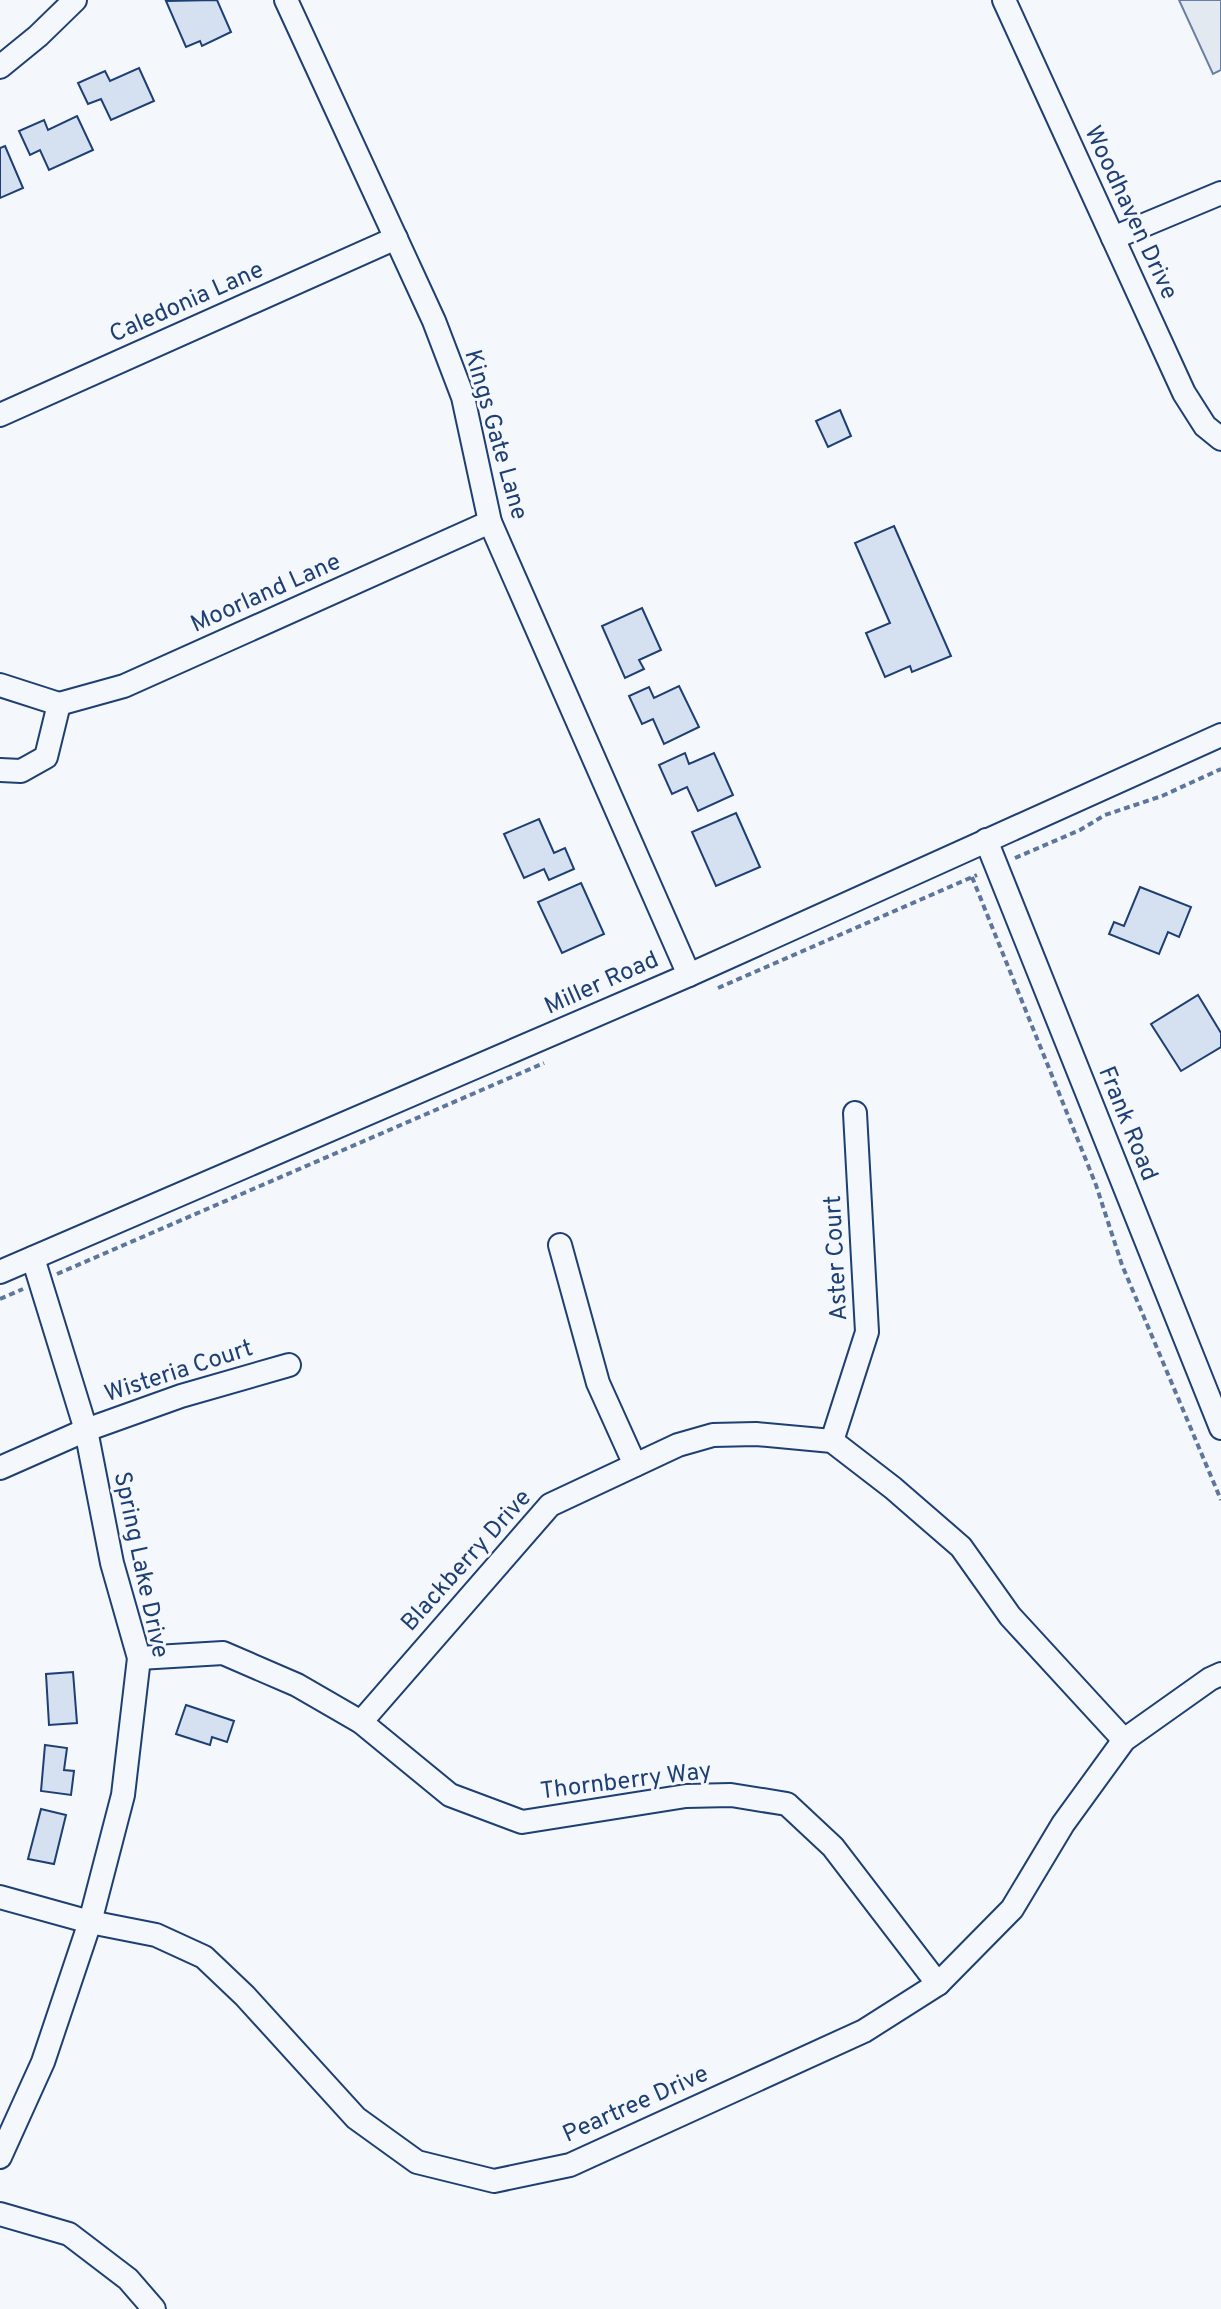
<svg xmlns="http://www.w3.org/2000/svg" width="1221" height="2309" font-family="Overpass,sans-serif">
<rect width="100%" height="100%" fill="#f4f7fb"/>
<!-- green -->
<path fill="#e3e9f0" stroke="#687fa3" stroke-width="2" d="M1179 0H1221V70L1213 74Z"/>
<!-- building -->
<g fill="#d5e0f0" stroke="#1d3f73" stroke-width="2">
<path d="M217 0 231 32 202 46 200 41 186 47 166 1Z"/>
<path d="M139 68 154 101 111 120 101 99 88 104 78 83 105 71 110 81Z"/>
<path d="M77 116 93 150 49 170 40 150 30 155 19 131 44 120 48 130Z"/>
<path d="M5 146 23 188 0 198V148Z"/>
<path d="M840 410 851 436 828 447 816 421Z"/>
<path d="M894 526 951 656 912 672 910 666 885 677 866 633 890 623 855 543Z"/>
<path d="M642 608 661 650 639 660 644 669 625 678 602 626Z"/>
<path d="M679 686 699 727 664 744 653 719 642 724 629 696 649 687 654 698Z"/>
<path d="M685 753 689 764 714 753 733 795 698 811 687 787 672 794 659 765Z"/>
<path d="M736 813 760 867 716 886 692 832Z"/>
<path d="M539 819 554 853 565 848 574 869 549 880 544 869 524 878 504 834Z"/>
<path d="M581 883 604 934 562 953 538 902Z"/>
<path d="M1140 887 1191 907 1179 937 1168 932 1159 954 1109 934 1114 922 1124 926Z"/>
<path d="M1198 995 1221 1033V1047L1181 1071 1151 1024Z"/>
<path d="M73 1672 77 1723 49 1725 46 1674Z"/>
<path d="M186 1705 234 1721 227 1742 212 1737 210 1745 176 1734Z"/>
<path d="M45 1745 67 1748 64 1770 74 1771 71 1795 41 1791Z"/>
<path d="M41 1809 66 1815 54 1864 28 1859Z"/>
</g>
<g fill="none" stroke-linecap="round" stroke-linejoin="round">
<!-- minor casing -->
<g stroke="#1d3f73" stroke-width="26">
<g id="minor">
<path d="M286 0 434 321 463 397 490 522 689 975"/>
<path d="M1004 0 1184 393 1205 426 1221 439"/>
<path d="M0 67 38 36 75 0"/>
<path d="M1113 238 1221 193"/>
<path d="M0 415 396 238"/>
<path d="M0 685 59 704 124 686 490 522"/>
<path d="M0 770 21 771 46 757 59 704"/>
<path d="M986 840 1221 1428"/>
<path d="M560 1245 598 1383 635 1465"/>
<path d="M0 1272 689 975 1221 735"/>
<path d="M832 1441 867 1332 855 1113"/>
<path d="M0 1468 86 1430 181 1396 289 1365"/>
<path d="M139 1658 223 1653 297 1685 361 1722 450 1795 522 1822 686 1796 731 1795 787 1804 833 1847 938 1984"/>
<path d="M361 1722 550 1505 678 1445 713 1435 756 1434 832 1441 893 1488 961 1547 1010 1616 1124 1740"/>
<path d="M0 1897 90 1922 156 1935 204 1957 245 1996 356 2118 417 2162 494 2181 570 2165 864 2031 938 1984 1012 1909 1063 1824 1124 1740 1210 1679 1221 1674"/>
<path d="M0 2157 43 2062 90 1922 123 1795 139 1658 112 1563 86 1430 33 1258"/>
<path d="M0 2214 69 2234 128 2279 154 2309"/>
</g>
</g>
<!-- path -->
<g stroke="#5e769c" stroke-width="4" stroke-dasharray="6 4" stroke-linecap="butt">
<path d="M1015 858 1080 830 1105 815 1162 796 1221 769"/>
<path d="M972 877 1096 1185 1122 1265 1221 1500"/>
<path d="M718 988 977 875"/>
<path d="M57 1274 544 1063"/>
<path d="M0 1299 23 1289"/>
</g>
<!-- minor -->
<use href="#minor" stroke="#f4f7fb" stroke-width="22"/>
</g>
<g text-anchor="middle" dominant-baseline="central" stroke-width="6" stroke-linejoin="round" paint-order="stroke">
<!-- street labels -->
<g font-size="24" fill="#1d3f73" stroke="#f4f7fb">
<text transform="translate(1130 213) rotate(65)">Woodhaven Drive</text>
<text transform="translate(187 303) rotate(-24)">Caledonia Lane</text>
<text transform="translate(495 435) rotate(74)">Kings Gate Lane</text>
<text transform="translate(266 594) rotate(-24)">Moorland Lane</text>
<text transform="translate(602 984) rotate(-24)">Miller Road</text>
<text transform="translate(1127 1124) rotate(68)">Frank Road</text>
<text transform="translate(837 1258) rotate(-93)">Aster Court</text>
<text transform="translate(179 1372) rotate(-18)">Wisteria Court</text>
<text transform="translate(467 1561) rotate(-48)">Blackberry Drive</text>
<text transform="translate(140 1565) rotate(78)">Spring Lake Drive</text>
<text transform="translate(626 1782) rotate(-7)">Thornberry Way</text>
<text transform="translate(636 2105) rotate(-24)">Peartree Drive</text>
</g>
</g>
</svg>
